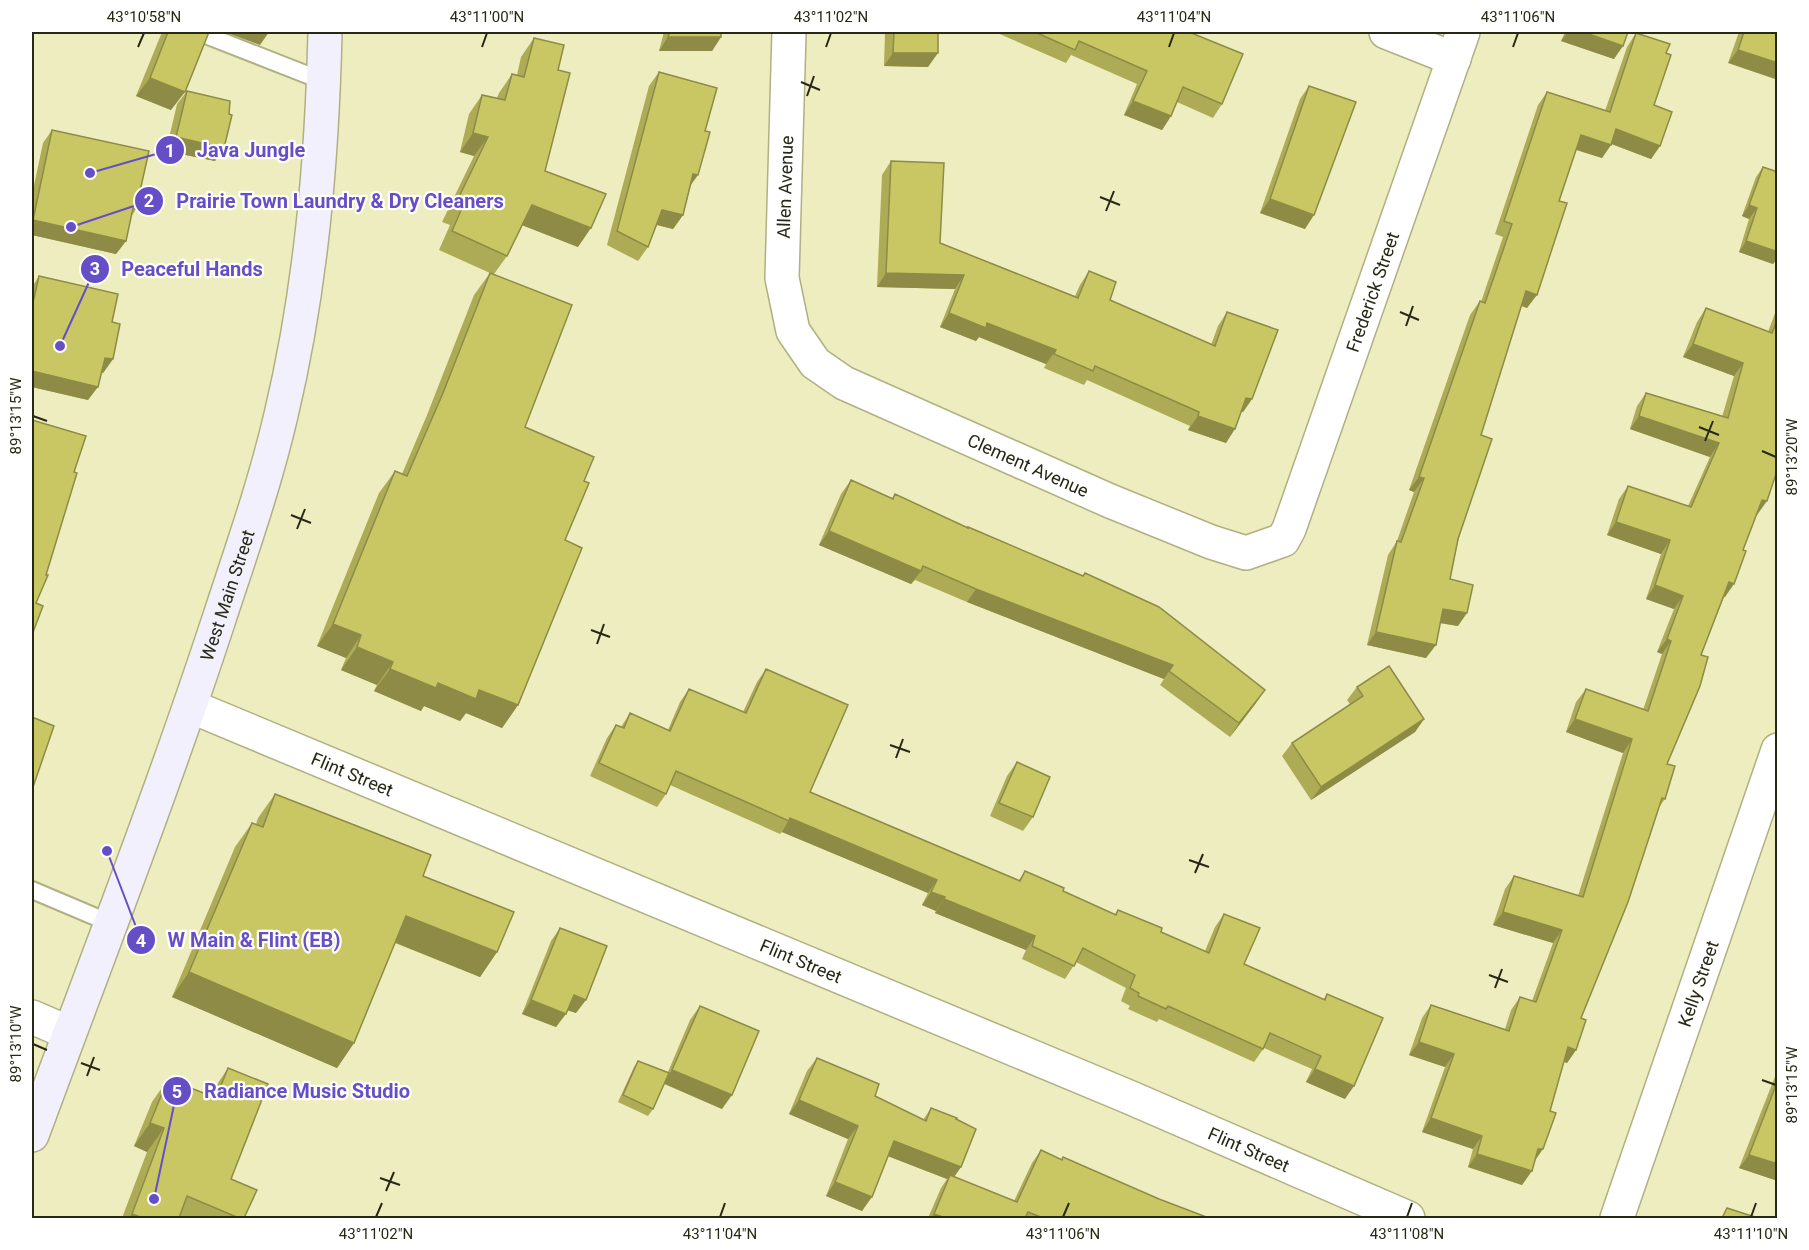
<svg xmlns="http://www.w3.org/2000/svg" width="1809" height="1250" font-family="Roboto,sans-serif">
<rect width="100%" height="100%" fill="#ededbf"/>
<g fill="none" stroke-linecap="round" stroke-linejoin="round">
<!-- service casing -->
<g stroke="#b0b083" stroke-width="20">
<g id="service">
<path d="M198 32 323 81"/>
<path d="M32 890 110 923"/>
</g>
</g>
<!-- minor casing -->
<g stroke="#b0b083" stroke-width="36">
<g id="minor">
<path id="s1" d="M789 32 782 278 793 331 815 363 844 383 1110 501 1211 542 1246 553 1283 540 1289 529 1463 32"/>
<path d="M1386 32 1454 59"/>
<path id="s2" d="M190 706 1129 1097 1408 1218"/>
<path d="M32 1017 69 1033"/>
<path id="s3" d="M1617 1218 1778 750"/>
</g>
</g>
<!-- secondary casing -->
<g stroke="#b0b083" stroke-width="36">
<g id="secondary">
<path id="s4" d="M32 1135C95 964 162 793 219 619 241 552 265 484 281 415 311 289 322 161 325 32"/>
</g>
</g>
<!-- service -->
<use href="#service" stroke="#fff" stroke-width="16"/>
<!-- minor -->
<use href="#minor" stroke="#fff" stroke-width="33"/>
<!-- secondary -->
<use href="#secondary" stroke="#f1f0fc" stroke-width="33"/>
</g>
<!-- wall -->
<g fill="#adab56">
<path d="M162 32H209L171 110 136 96Z"/>
<path d="M657 32H721V37L712 51H659L664 32Z"/>
<path d="M885 32H942L941 34H938L928 67 884 66Z"/>
<path d="M995 32H1189L1222 104 1213 118 1177 102 1171 116 1162 130 1124 115 1137 84 1071 55 1066 63Z"/>
<path d="M1565 32H1628L1614 59 1561 41Z"/>
<path d="M1739 32H1778L1728 63Z"/>
<path d="M1636 33 1666 53 1654 105 1660 146 1651 159 1611 144 1602 158 1576 150 1559 201 1527 308 1521 306 1481 435 1450 579 1458 626 1440 623 1426 658 1367 645 1388 555 1397 541 1414 492 1409 490 1470 315 1480 301 1481 302 1503 237 1495 234 1538 105 1547 92 1605 111 1627 47Z"/>
<path d="M534 38 558 70 545 171 578 247 522 225 507 256 494 274 525 427 584 481 565 540 518 705 502 728 466 713 460 721 424 706 421 711 374 691 377 685 341 670 346 658 317 646 379 493 395 471 402 474 427 415 474 295 490 273 439 250 450 225 442 222 474 156 460 152 469 114 482 95 497 98 499 93 512 74 517 75 521 57Z"/>
<path d="M659 72 705 131 683 215 673 229 657 225 648 247 638 261 607 245 649 86Z"/>
<path d="M1309 86 1305 229 1260 213 1300 99Z"/>
<path d="M187 91 224 148 215 161 166 151 177 104Z"/>
<path d="M52 130 136 209 131 217 126 241 116 254 32 235V195L43 143Z"/>
<path d="M891 161 940 243 1075 296 1080 285 1089 271 1110 300 1211 345 1218 326 1227 312 1252 399 1243 412H1241L1226 443 1188 430 1190 426 1087 380 1084 385 1044 368 1046 364 979 337 976 341 940 327 955 289 877 287 882 175Z"/>
<path d="M1763 167 1778 172V258L1773 264 1739 252 1749 219 1742 216 1756 177Z"/>
<path d="M39 276 112 322 113 359 103 373 101 372 88 400 32 387V287Z"/>
<path d="M1778 305V468L1757 514 1725 597H1724L1701 655 1667 764 1665 799 1659 807 1581 1018 1576 1050 1567 1063 1564 1062 1535 1161 1522 1185 1468 1167 1473 1149 1422 1132 1445 1067 1409 1055 1422 1018 1431 1005 1505 1029 1511 1010 1520 997 1532 1001 1553 943 1493 925 1505 889 1514 876 1578 896 1623 753 1566 732 1576 702 1586 689 1643 710 1662 654 1657 652 1674 609 1646 599 1661 554 1607 535 1619 499 1628 486 1688 506 1710 457 1630 429 1637 406 1646 393 1722 417 1734 376 1683 357 1697 322 1706 308 1768 332Z"/>
<path d="M851 480 892 498 895 494 968 528 1083 576 1085 573 1256 703 1230 737 1160 685 1164 679 967 602 915 580 911 584 819 545 841 494Z"/>
<path d="M766 669 810 792 1019 880 1025 871 1063 891 1115 914 1118 910 1161 932 1205 951 1215 927 1224 914 1244 964 1323 1000 1327 994 1345 1099 1306 1082 1312 1069 1264 1048 1254 1062 1159 1019 1157 1022 1128 1009 1130 1006 1121 1001 1126 988 1076 962 1065 979 1022 959 1026 950 935 913 936 911 922 905 928 893 782 832 780 834 670 785 666 794 657 807 590 776 607 738 616 725 621 727 630 713 668 730 680 702 689 689 743 712 757 682Z"/>
<path d="M1357 687 1424 719 1415 732 1311 800 1282 756 1292 743 1350 704 1347 700Z"/>
<path d="M1017 762 1033 817 1023 831 990 816 1007 776Z"/>
<path d="M275 794 423 876 497 952 480 977 395 943 354 1043 337 1068 172 997 235 847 252 823 256 824 258 818Z"/>
<path d="M560 928 576 1013 567 1010 556 1027 522 1014 551 941Z"/>
<path d="M700 1006 722 1109 664 1084 653 1109 648 1116 618 1102 634 1067 638 1061 668 1072 690 1020Z"/>
<path d="M817 1058 875 1096 923 1120 931 1108 956 1119 961 1167 954 1177 1014 1201 1032 1163 1041 1150 1062 1160 1063 1157 1159 1199 1209 1218H928L941 1188 947 1179 888 1156 862 1211 826 1196 848 1139 789 1114 807 1071Z"/>
<path d="M228 1068 231 1179 244 1218H122L147 1152 134 1146 152 1102 168 1079 210 1095Z"/>
<path d="M1778 1069V1181L1739 1168Z"/>
</g>
<!-- shaded-wall -->
<g fill="#8d8b46">
<path d="M225 32H269L260 45Z"/>
<path d="M1568 32H1583L1623 46 1614 59 1561 41Z"/>
<path d="M668 37H721L712 51H659Z"/>
<path d="M1738 50 1778 63V80L1728 63Z"/>
<path d="M893 53H938L928 67 884 66Z"/>
<path d="M150 78 185 92 171 110 136 96Z"/>
<path d="M1133 101 1171 116 1162 130 1124 115Z"/>
<path d="M1616 129 1660 146 1651 159 1607 142Z"/>
<path d="M473 133 488 137 474 156 460 152Z"/>
<path d="M1581 135 1611 145 1602 158 1571 148Z"/>
<path d="M176 137 224 148 215 161 166 151Z"/>
<path d="M693 174 698 175 688 189Z"/>
<path d="M1270 199 1314 215 1305 229 1260 213Z"/>
<path d="M532 205 591 228 578 247 519 224Z"/>
<path d="M1749 205 1757 208 1749 219 1742 216Z"/>
<path d="M662 210 683 215 673 229 653 224Z"/>
<path d="M33 220 126 241 116 254 32 235V222Z"/>
<path d="M1746 241 1778 252V258L1773 264 1739 252Z"/>
<path d="M886 273 964 275 955 289 877 287Z"/>
<path d="M1526 291 1537 295 1527 308 1517 304Z"/>
<path d="M949 313 987 323 1056 350 1046 364 979 337 976 341 940 327Z"/>
<path d="M1693 344 1743 363 1734 376 1683 357Z"/>
<path d="M105 358 113 359 103 373 95 371Z"/>
<path d="M32 371 98 387 88 400 32 387Z"/>
<path d="M1246 398 1252 399 1243 412H1237Z"/>
<path d="M1198 416 1235 429 1226 443 1188 430Z"/>
<path d="M1639 416 1719 443 1710 457 1630 429Z"/>
<path d="M1419 477 1424 478 1414 492 1409 490Z"/>
<path d="M1762 500 1767 501 1757 515 1753 513Z"/>
<path d="M1616 522 1670 540 1661 554 1607 535Z"/>
<path d="M829 531 921 571 911 584 819 545Z"/>
<path d="M1729 582 1734 584 1725 597 1720 595Z"/>
<path d="M1655 585 1683 596 1674 609 1646 599Z"/>
<path d="M976 589 1173 665 1164 679 967 602Z"/>
<path d="M1443 609 1467 613 1458 626 1434 622Z"/>
<path d="M333 624 361 635 346 658 317 646Z"/>
<path d="M1376 632 1436 645 1426 658 1367 645Z"/>
<path d="M1667 639 1671 641 1662 654 1657 652Z"/>
<path d="M357 647 393 662 377 685 341 670Z"/>
<path d="M390 669 438 683 479 690 518 705 502 728 466 713 460 721 424 706 421 711 374 691Z"/>
<path d="M1265 690 1256 703 1230 737 1239 723Z"/>
<path d="M1424 719 1415 732 1311 800 1321 787Z"/>
<path d="M1575 719 1632 739 1623 753 1566 732Z"/>
<path d="M790 818 937 880 928 893 782 832Z"/>
<path d="M931 892 945 897 936 911 922 905Z"/>
<path d="M944 899 1035 936 1026 950 935 913Z"/>
<path d="M1503 912 1562 930 1553 943 1493 925Z"/>
<path d="M406 916 497 952 480 977 389 940Z"/>
<path d="M189 972 354 1043 337 1068 172 997Z"/>
<path d="M574 995 586 1000 576 1013 564 1009Z"/>
<path d="M531 1000 566 1014 556 1027 522 1014Z"/>
<path d="M1419 1042 1454 1054 1445 1067 1409 1055Z"/>
<path d="M1568 1047 1576 1050 1567 1063 1559 1060Z"/>
<path d="M1315 1069 1354 1086 1345 1099 1306 1082Z"/>
<path d="M672 1070 732 1095 722 1109 663 1083Z"/>
<path d="M799 1100 858 1126 848 1139 789 1114Z"/>
<path d="M1431 1118 1482 1136 1473 1149 1422 1132Z"/>
<path d="M150 1123 164 1128 147 1152 134 1146Z"/>
<path d="M894 1141 961 1167 951 1181 950 1175 947 1179 885 1155Z"/>
<path d="M1538 1149H1543L1534 1162Z"/>
<path d="M1477 1154 1532 1171 1522 1185 1468 1167Z"/>
<path d="M1749 1155 1778 1164V1181L1739 1168Z"/>
<path d="M835 1182 872 1197 862 1211 826 1196Z"/>
<path d="M132 1214 143 1218H128Z"/>
<path d="M934 1214 946 1218H931Z"/>
</g>
<!-- building -->
<g fill="#c9c764" stroke="#8d8b46" stroke-width="1.5">
<path d="M168 32H209L185 92 150 78Z"/>
<path d="M670 32H721V37H668Z"/>
<path d="M894 32H938V53H893Z"/>
<path d="M1035 32H1189L1243 54 1222 104 1183 87 1171 116 1133 101 1147 71 1079 41 1075 50Z"/>
<path d="M1583 32H1628L1623 46Z"/>
<path d="M1744 32H1778V63L1738 50Z"/>
<path d="M1636 33 1670 44 1666 53 1671 55 1654 105 1672 112 1660 146 1616 129 1611 145 1581 135 1559 201 1567 203 1537 295 1526 291 1481 435 1492 439 1458 539 1450 579 1473 585 1467 613 1443 609 1436 645 1376 632 1397 541 1401 542 1424 478 1419 477 1480 301 1485 303 1512 224 1504 221 1547 92 1610 112Z"/>
<path d="M534 38 564 45 558 70 570 73 545 171 606 194 591 228 532 205 507 256 452 231 463 206 456 203 488 137 473 133 482 95 505 100 512 74 524 77Z"/>
<path d="M659 72 717 88 705 131 710 132 698 175 693 174 683 215 662 210 648 247 617 231Z"/>
<path d="M1309 86 1356 102 1314 215 1270 199Z"/>
<path d="M187 91 230 101 229 114 232 115 224 148 176 137Z"/>
<path d="M52 130 149 151 136 209 133 208 126 241 33 220Z"/>
<path d="M891 161 944 163 940 243 1078 298 1089 271 1116 282 1110 300 1215 346 1227 312 1278 330 1252 399 1246 398 1235 429 1198 416 1199 412 1095 366 1093 371 1054 354 1056 350 987 323 986 328 949 313 964 275 886 273Z"/>
<path d="M1763 167 1778 172V252L1746 241 1757 208 1749 205Z"/>
<path d="M490 273 572 305 525 427 594 457 584 481 589 483 565 540 582 548 518 705 479 690 476 699 438 683 436 688 390 669 393 662 357 647 361 635 333 624 395 471 407 476 443 393Z"/>
<path d="M39 276 118 294 112 322 120 324 113 359 105 358 98 387 32 371V307Z"/>
<path d="M1706 308 1772 333 1778 318V468L1767 501 1762 500 1743 550 1746 551 1734 584 1729 582 1701 655 1708 657 1700 686 1667 764 1675 766 1665 799 1662 798 1628 902 1581 1018 1586 1020 1576 1050 1568 1047 1550 1111 1556 1113 1543 1149H1538L1532 1171 1477 1154 1482 1136 1431 1118 1454 1054 1419 1042 1431 1005 1509 1031 1520 997 1536 1002 1562 930 1503 912 1514 876 1583 897 1632 739 1575 719 1586 689 1648 711 1671 641 1667 639 1683 596 1655 585 1670 540 1616 522 1628 486 1691 507 1719 443 1639 416 1646 393 1728 418 1743 363 1693 344Z"/>
<path d="M32 420 86 436 74 472 77 473 46 575H48L36 603 43 606 32 635Z"/>
<path d="M851 480 893 499 895 494 968 528V527L1083 576 1085 573 1159 607 1265 690 1239 723 1169 671 1173 665 976 589 923 566 921 571 829 531Z"/>
<path d="M1389 666 1424 719 1321 787 1292 743 1363 696 1357 687Z"/>
<path d="M766 669 848 705 810 792 1020 881 1025 871 1064 888 1063 891 1116 915 1118 910 1162 928 1161 932 1209 953 1224 914 1260 928 1244 964 1325 1000 1327 994 1383 1018 1354 1086 1315 1069 1321 1056 1270 1033 1263 1049 1168 1006 1166 1009 1138 996 1139 993 1130 988 1135 975 1083 948 1074 966 1032 946 1035 936 944 899 945 897 931 892 937 880 790 818 789 821 676 771 666 794 599 763 616 725 624 728 630 713 670 731 689 689 746 713Z"/>
<path d="M32 717 54 726 32 790Z"/>
<path d="M1017 762 1050 777 1033 817 999 803Z"/>
<path d="M275 794 431 855 423 876 514 912 497 952 406 916 354 1043 189 972 252 823 263 827Z"/>
<path d="M560 928 607 946 586 1000 574 995 566 1014 531 1000Z"/>
<path d="M700 1006 759 1031 732 1095 672 1070Z"/>
<path d="M817 1058 879 1084 875 1096 926 1121 931 1108 957 1118 956 1119 976 1129 961 1167 894 1141 872 1197 835 1182 858 1126 799 1100Z"/>
<path d="M638 1061 669 1073 653 1109 623 1095Z"/>
<path d="M228 1068 268 1084 231 1179 257 1190 244 1218H239L187 1196 179 1218H143L132 1214 164 1128 150 1123 168 1079 216 1098Z"/>
<path d="M1778 1080V1164L1749 1155Z"/>
<path d="M1041 1150 1062 1160 1063 1157 1159 1199 1209 1218H1043L1028 1212 1025 1218H946L934 1214 950 1175 1017 1202Z"/>
<path d="M1727 1208 1758 1218H1722Z"/>
</g>
<!-- ticks -->
<path fill="none" stroke="#282816" stroke-width="2" d="M138 47 144 33M482 47 487 33M826 47 831 33M1169 47 1174 33M1513 47 1518 33M801 82 820 90M807 96 814 76M1100 197 1120 205M1106 211 1114 191M1400 312 1419 320M1406 326 1413 306M33 416 47 421M1699 427 1719 435M1705 441 1713 421M1762 451 1776 457M291 515 311 523M297 529 305 509M591 630 610 637M597 644 604 624M890 745 910 752M896 758 903 739M1189 860 1209 867M1195 873 1203 854M1489 975 1508 982M1495 988 1502 969M33 1044 47 1050M81 1063 100 1070M87 1076 94 1057M1762 1080 1776 1085M380 1178 400 1185M386 1191 394 1172M376 1217 382 1203M720 1217 725 1203M1063 1217 1069 1203M1407 1217 1412 1203M1751 1217 1756 1203"/>
<g text-anchor="middle" dominant-baseline="central" stroke-width="4.5" stroke-linejoin="round" paint-order="stroke">
<!-- street labels -->
<g font-size="18" fill="#282816" stroke="#fff">
<text transform="translate(785 187) rotate(-88)">Allen Avenue</text>
<text stroke="none"><textPath href="#s1" startOffset="1114">Frederick Street</textPath></text>
<text stroke="none"><textPath href="#s1" startOffset="576">Clement Avenue</textPath></text>
<text stroke="none"><textPath href="#s4" startOffset="574">West Main Street</textPath></text>
<text stroke="none"><textPath href="#s2" startOffset="176">Flint Street</textPath></text>
<text stroke="none"><textPath href="#s2" startOffset="662">Flint Street</textPath></text>
<text stroke="none"><textPath href="#s3" startOffset="248">Kelly Street</textPath></text>
<text stroke="none"><textPath href="#s2" startOffset="1148">Flint Street</textPath></text>
</g>
</g>
<!-- callouts -->
<path fill="none" stroke="#664ec7" stroke-width="2" d="M90 173L170 150M71 227L149 201M60 346L95 269M107 851L141 940M154 1199L177 1091"/>
<g fill="#664ec7" stroke="#fff" stroke-width="2">
<circle cx="90" cy="173" r="6"/>
<circle cx="71" cy="227" r="6"/>
<circle cx="60" cy="346" r="6"/>
<circle cx="107" cy="851" r="6"/>
<circle cx="154" cy="1199" r="6"/>
<circle cx="170" cy="150" r="15"/>
<circle cx="149" cy="201" r="15"/>
<circle cx="95" cy="269" r="15"/>
<circle cx="141" cy="940" r="15"/>
<circle cx="177" cy="1091" r="15"/>
</g>
<g font-size="18" text-anchor="middle" font-weight="bold" fill="#fff">
<text x="170" y="157">1</text>
<text x="149" y="207">2</text>
<text x="95" y="275">3</text>
<text x="141" y="947">4</text>
<text x="177" y="1098">5</text>
</g>
<g font-size="20" text-anchor="middle" font-weight="bold" fill="#664ec7" stroke="#fff" stroke-width="4.5" stroke-linejoin="round" paint-order="stroke">
<text x="251" y="157">Java Jungle</text>
<text x="340" y="208">Prairie Town Laundry &amp; Dry Cleaners</text>
<text x="192" y="276">Peaceful Hands</text>
<text x="254" y="947">W Main &amp; Flint (EB)</text>
<text x="307" y="1098">Radiance Music Studio</text>
</g>
<!-- border -->
<rect width="1809" height="1250" fill="none" stroke="#ffffff" stroke-width="66"/>
<rect x="33" y="33" width="1743" height="1184" fill="none" stroke="#282816" stroke-width="2"/>
<g font-size="15" text-anchor="middle" fill="#282816">
<text x="144" y="22">43°10'58"N</text>
<text x="487" y="22">43°11'00"N</text>
<text x="831" y="22">43°11'02"N</text>
<text x="1174" y="22">43°11'04"N</text>
<text x="1518" y="22">43°11'06"N</text>
<text transform="translate(16 416) rotate(-90)" y="5">89°13'15"W</text>
<text transform="translate(1792 457) rotate(-90)" y="5">89°13'20"W</text>
<text transform="translate(16 1044) rotate(-90)" y="5">89°13'10"W</text>
<text transform="translate(1792 1085) rotate(-90)" y="5">89°13'15"W</text>
<text x="376" y="1239">43°11'02"N</text>
<text x="720" y="1239">43°11'04"N</text>
<text x="1063" y="1239">43°11'06"N</text>
<text x="1407" y="1239">43°11'08"N</text>
<text x="1751" y="1239">43°11'10"N</text>
</g>
</svg>
